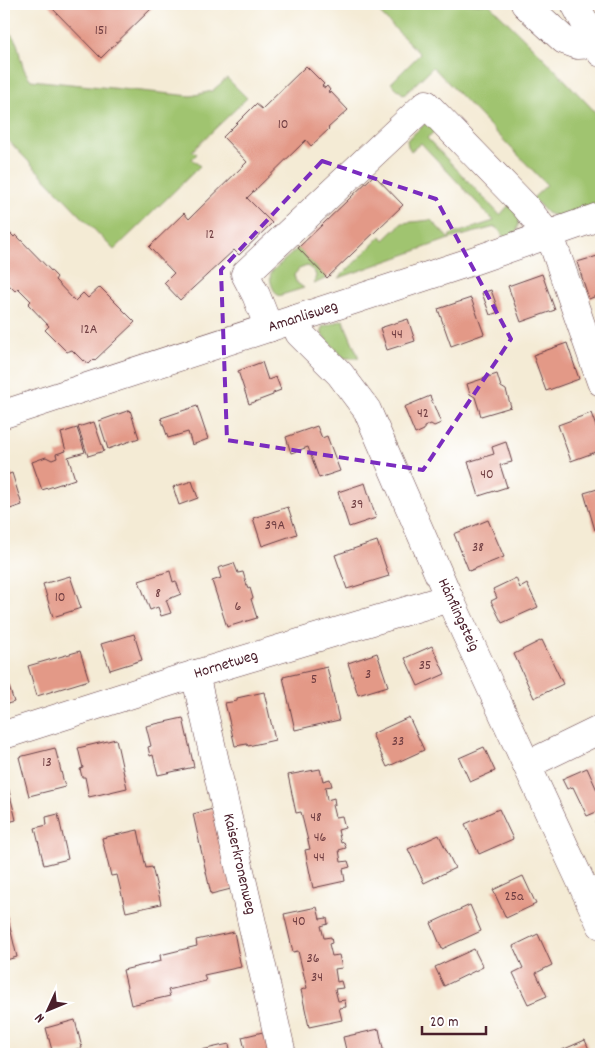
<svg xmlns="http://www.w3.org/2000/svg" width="605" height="1058" font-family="Dekko,sans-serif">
<rect width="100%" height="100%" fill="#fff"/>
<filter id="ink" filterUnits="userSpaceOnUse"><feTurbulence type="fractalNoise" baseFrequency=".02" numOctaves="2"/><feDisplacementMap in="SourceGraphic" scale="10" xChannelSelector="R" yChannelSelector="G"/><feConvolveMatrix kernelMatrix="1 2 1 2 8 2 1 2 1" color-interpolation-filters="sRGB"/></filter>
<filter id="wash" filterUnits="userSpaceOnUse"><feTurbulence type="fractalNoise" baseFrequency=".0096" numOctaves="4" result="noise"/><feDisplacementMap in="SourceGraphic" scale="20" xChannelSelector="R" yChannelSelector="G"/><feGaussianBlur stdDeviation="1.12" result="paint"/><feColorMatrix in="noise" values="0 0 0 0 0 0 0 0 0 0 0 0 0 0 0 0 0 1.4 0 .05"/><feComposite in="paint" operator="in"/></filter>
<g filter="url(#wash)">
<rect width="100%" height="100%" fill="#f4ebd5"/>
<!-- green -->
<g fill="#a0c46f" stroke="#75724d">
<path d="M371 4H489L541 55 601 118V206L564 219 547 213 533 198 547 185 433 67 404 95 391 83 420 54Z"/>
<path d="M4 27C22 44 16 46 23 66 24 71 28 76 31 80L191 96 212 91 227 78 247 98 192 151 197 154 192 159 200 166 114 250 4 136Z"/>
<path d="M427 122 439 127 427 138 500 215 510 204 520 219 516 234 505 239 499 230 495 227 449 239 339 278 381 236 384 240 402 223 431 220 449 239 450 235 494 221 421 143 411 151 408 146 407 140Z"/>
<path d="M298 248 327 278 314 284 316 275 313 270 307 266 299 269 294 275 296 282 304 288 278 296C272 288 269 281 271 272Z"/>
<path d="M343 320 359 358H344L322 335V327Z"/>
</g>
<g id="blocks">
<!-- building -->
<g fill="#e39987">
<path d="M48 4H156L101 58Z"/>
<path d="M306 66 324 84 322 86 325 88 327 86 330 90 328 92 330 93 331 92 348 110 328 128 329 129 311 146 306 140 247 198 272 223 239 255 234 250 180 300 164 283 174 273 149 247 184 213 189 219 247 162 223 137 256 104 262 109Z"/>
<path d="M374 175 403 205 327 278 298 248Z"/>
<path d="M4 227 14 237 16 235 57 277 55 280 75 301 83 293 88 298 100 287 135 322 94 361 93 360 89 364 84 360 83 361 72 350 67 352 45 330 49 326 28 304 31 301 18 288 15 291 4 280Z"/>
<path d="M601 255V294L589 299 577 262Z"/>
<path d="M542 274 555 310 521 322 508 286Z"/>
<path d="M491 290 499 312 490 315 482 293Z"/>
<path d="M471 298 484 334 451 346 438 309Z"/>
<path d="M408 319 415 341 387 350 380 328Z"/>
<path d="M567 343 579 379 546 391 533 355Z"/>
<path d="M262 362 268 380 276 377 281 390 273 393V395L249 404 238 371Z"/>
<path d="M497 374 501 387 506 390 511 407 481 416 475 397 470 394 467 384Z"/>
<path d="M430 396 441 423 434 426 431 424 424 427V430L415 434 404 407Z"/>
<path d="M197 406 208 439 192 445 188 432 168 438 161 418Z"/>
<path d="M130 410 139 438 108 449 99 421Z"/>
<path d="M591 413 601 440V450L571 461 558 425Z"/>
<path d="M94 422 104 451 88 456 78 427Z"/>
<path d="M317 426 322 438 327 436 340 471 319 478 308 447 291 453 286 437Z"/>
<path d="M77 428 85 452 68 457 75 479 42 490 32 462 46 457 52 460 57 458 56 454 66 451 61 433Z"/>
<path d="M506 442 512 462 500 465 507 487 479 496 468 462 494 454 492 447Z"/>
<path d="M12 473 22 505 4 511 9 525 4 526V476Z"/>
<path d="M192 481 198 498 179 505 173 487Z"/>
<path d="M365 483 376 518 349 527 338 492Z"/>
<path d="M601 488V528L595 530 584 493Z"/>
<path d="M288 507 297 534 262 546 253 518Z"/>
<path d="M488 520 504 557 469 571 454 534Z"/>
<path d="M377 541 389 576 347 589 335 555Z"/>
<path d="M234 563 238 573 243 572 248 589 250 588 253 598 251 599 257 618 227 627 212 581 221 578 218 568Z"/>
<path d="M170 571 173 582 176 581 181 594 166 600 171 613 161 616 158 607 150 610 139 581Z"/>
<path d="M70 576 81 608 53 617 43 584Z"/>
<path d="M516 578 520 588 527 584 538 607 502 623 491 601 497 598 493 589Z"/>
<path d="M134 634 142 660 110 670 101 644Z"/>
<path d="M542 640 563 684 534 698 514 654Z"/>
<path d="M432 646 445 674 418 686 405 658Z"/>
<path d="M80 651 89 680 37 696 28 666Z"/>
<path d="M377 653 388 686 358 695 348 663Z"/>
<path d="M327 667 339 720 295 730 283 677Z"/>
<path d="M4 671 14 702 4 705Z"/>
<path d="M264 692 275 740 248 746 247 744 235 746 225 703 237 701V698Z"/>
<path d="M409 717 424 750 387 767 372 734Z"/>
<path d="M183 718 194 767 158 775 153 755 150 756 148 747 151 746 146 726Z"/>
<path d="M116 739 127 788 89 797 85 777H82L80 769 83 768 78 748Z"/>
<path d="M484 747 495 771 470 782 459 758Z"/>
<path d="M55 748 65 787 29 796 19 757Z"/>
<path d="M587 768 601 799V810L587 816 573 787 567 789 562 779Z"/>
<path d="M320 769 323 781 330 779 332 786 325 787 327 800 334 798 335 805H332L335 817 342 816 345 828 338 830 341 843 344 842 346 848 339 850 341 862 348 861 350 867 343 869 345 881 313 888 305 850 310 849 301 812 296 813 288 775Z"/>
<path d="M4 778H6L16 820 4 823Z"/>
<path d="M217 808 235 888 211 894 193 814Z"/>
<path d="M499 809 513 839 479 854 465 824Z"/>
<path d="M58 814 68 859 44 865 35 828 47 825 46 817Z"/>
<path d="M601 820V834L596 822Z"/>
<path d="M138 830 146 868 152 867 161 904 126 912 117 875 111 876 102 838Z"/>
<path d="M439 835 455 868 424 883 408 849Z"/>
<path d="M4 869 7 880 4 881Z"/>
<path d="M523 876 536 904 506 918 493 890Z"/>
<path d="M470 905 481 931 442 949 431 923Z"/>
<path d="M317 907 320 919 327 918 328 924 321 926 324 938 331 937 332 943 329 944 332 956 339 955 342 968 335 969 337 982 341 981 343 988 335 989 338 1001 345 1000 346 1007 339 1008 342 1020 309 1027 301 990 307 988 298 951 293 952 284 914Z"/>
<path d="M7 915 17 957 6 960 4 952V916Z"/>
<path d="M234 932 241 967 204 975 206 981 168 990 170 996 131 1005 123 970 161 961 160 955 197 946 196 940Z"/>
<path d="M538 934 552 965 536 973 547 996 528 1004 513 973 523 968 513 946Z"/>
<path d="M474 949 483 967 444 986 435 967Z"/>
<path d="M75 1020 82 1048 53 1054 46 1028Z"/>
<path d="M379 1029 384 1054H347L343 1037Z"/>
<path d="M267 1031 272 1054H246L242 1037Z"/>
<path d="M585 1040 591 1054H553Z"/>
<path d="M229 1044 231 1054H192V1052Z"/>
</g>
</g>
</g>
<g filter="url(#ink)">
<use href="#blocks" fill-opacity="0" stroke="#643e44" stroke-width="1"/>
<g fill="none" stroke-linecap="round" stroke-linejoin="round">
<!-- minor casing -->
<g stroke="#643e44" stroke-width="29">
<g id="minor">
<path d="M525 4 564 40 578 45 596 44"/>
<path d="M575 4 601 53"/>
<path d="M295 319 299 333 340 374 367 410 446 591 601 925"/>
<path d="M269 328 256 295 245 274 426 104 525 206 548 235 554 247 601 382"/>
<path d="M4 414 467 263 601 216"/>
<path d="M195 674 282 1054"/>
<path d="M4 735 176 680 449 598"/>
<path d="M527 765 601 729"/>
</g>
</g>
<!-- minor -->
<use href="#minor" stroke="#fff" stroke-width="28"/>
</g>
</g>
<!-- marked area -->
<path fill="none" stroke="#7b2cbf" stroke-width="4" stroke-dasharray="10 6" stroke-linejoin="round" d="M322 161 436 199 511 339 423 470 227 440 221 270Z"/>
<g text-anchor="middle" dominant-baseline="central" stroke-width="4.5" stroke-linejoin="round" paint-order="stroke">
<!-- number labels -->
<g font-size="14" fill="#703e42">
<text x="101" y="31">151</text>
<text x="283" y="125">10</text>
<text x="210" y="235">12</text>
<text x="89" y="330">12A</text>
<text x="397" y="335">44</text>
<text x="423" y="414">42</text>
<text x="487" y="475">40</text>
<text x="357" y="505">39</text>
<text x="275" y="526">39A</text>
<text x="478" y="548">38</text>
<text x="158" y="594">8</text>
<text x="60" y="598">10</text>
<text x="238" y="607">6</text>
<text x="425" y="666">35</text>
<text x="368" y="675">3</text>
<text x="314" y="680">5</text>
<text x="398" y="742">33</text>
<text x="47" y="763">13</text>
<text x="316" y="818">48</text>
<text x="320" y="838">46</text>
<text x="319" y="858">44</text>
<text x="514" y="897">25a</text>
<text x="299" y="922">40</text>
<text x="313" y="959">36</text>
<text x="317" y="978">34</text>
</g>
<!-- street labels -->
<g font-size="16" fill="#4a1f2b" stroke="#fff">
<text transform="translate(303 317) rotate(-18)">Amanlisweg</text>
<text transform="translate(458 615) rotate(65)">Hänflingsteig</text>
<text transform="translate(226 665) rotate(-17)">Hornetweg</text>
<text transform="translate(239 864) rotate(77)">Kaiserkronenweg</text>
</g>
</g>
<!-- margin -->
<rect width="605" height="1058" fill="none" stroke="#fff" stroke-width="20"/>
<!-- north arrow -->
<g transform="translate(48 1010) rotate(226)" stroke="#ffffff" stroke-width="4" paint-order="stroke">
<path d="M0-4L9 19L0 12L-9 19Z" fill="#4a1f2b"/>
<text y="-8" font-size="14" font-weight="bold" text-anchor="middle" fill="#4a1f2b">N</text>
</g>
<!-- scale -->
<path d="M422 1026v8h64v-8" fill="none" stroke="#4a1f2b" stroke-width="2.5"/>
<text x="430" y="1026" font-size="15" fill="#4a1f2b" stroke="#ffffff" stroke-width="4" paint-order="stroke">20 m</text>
</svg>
